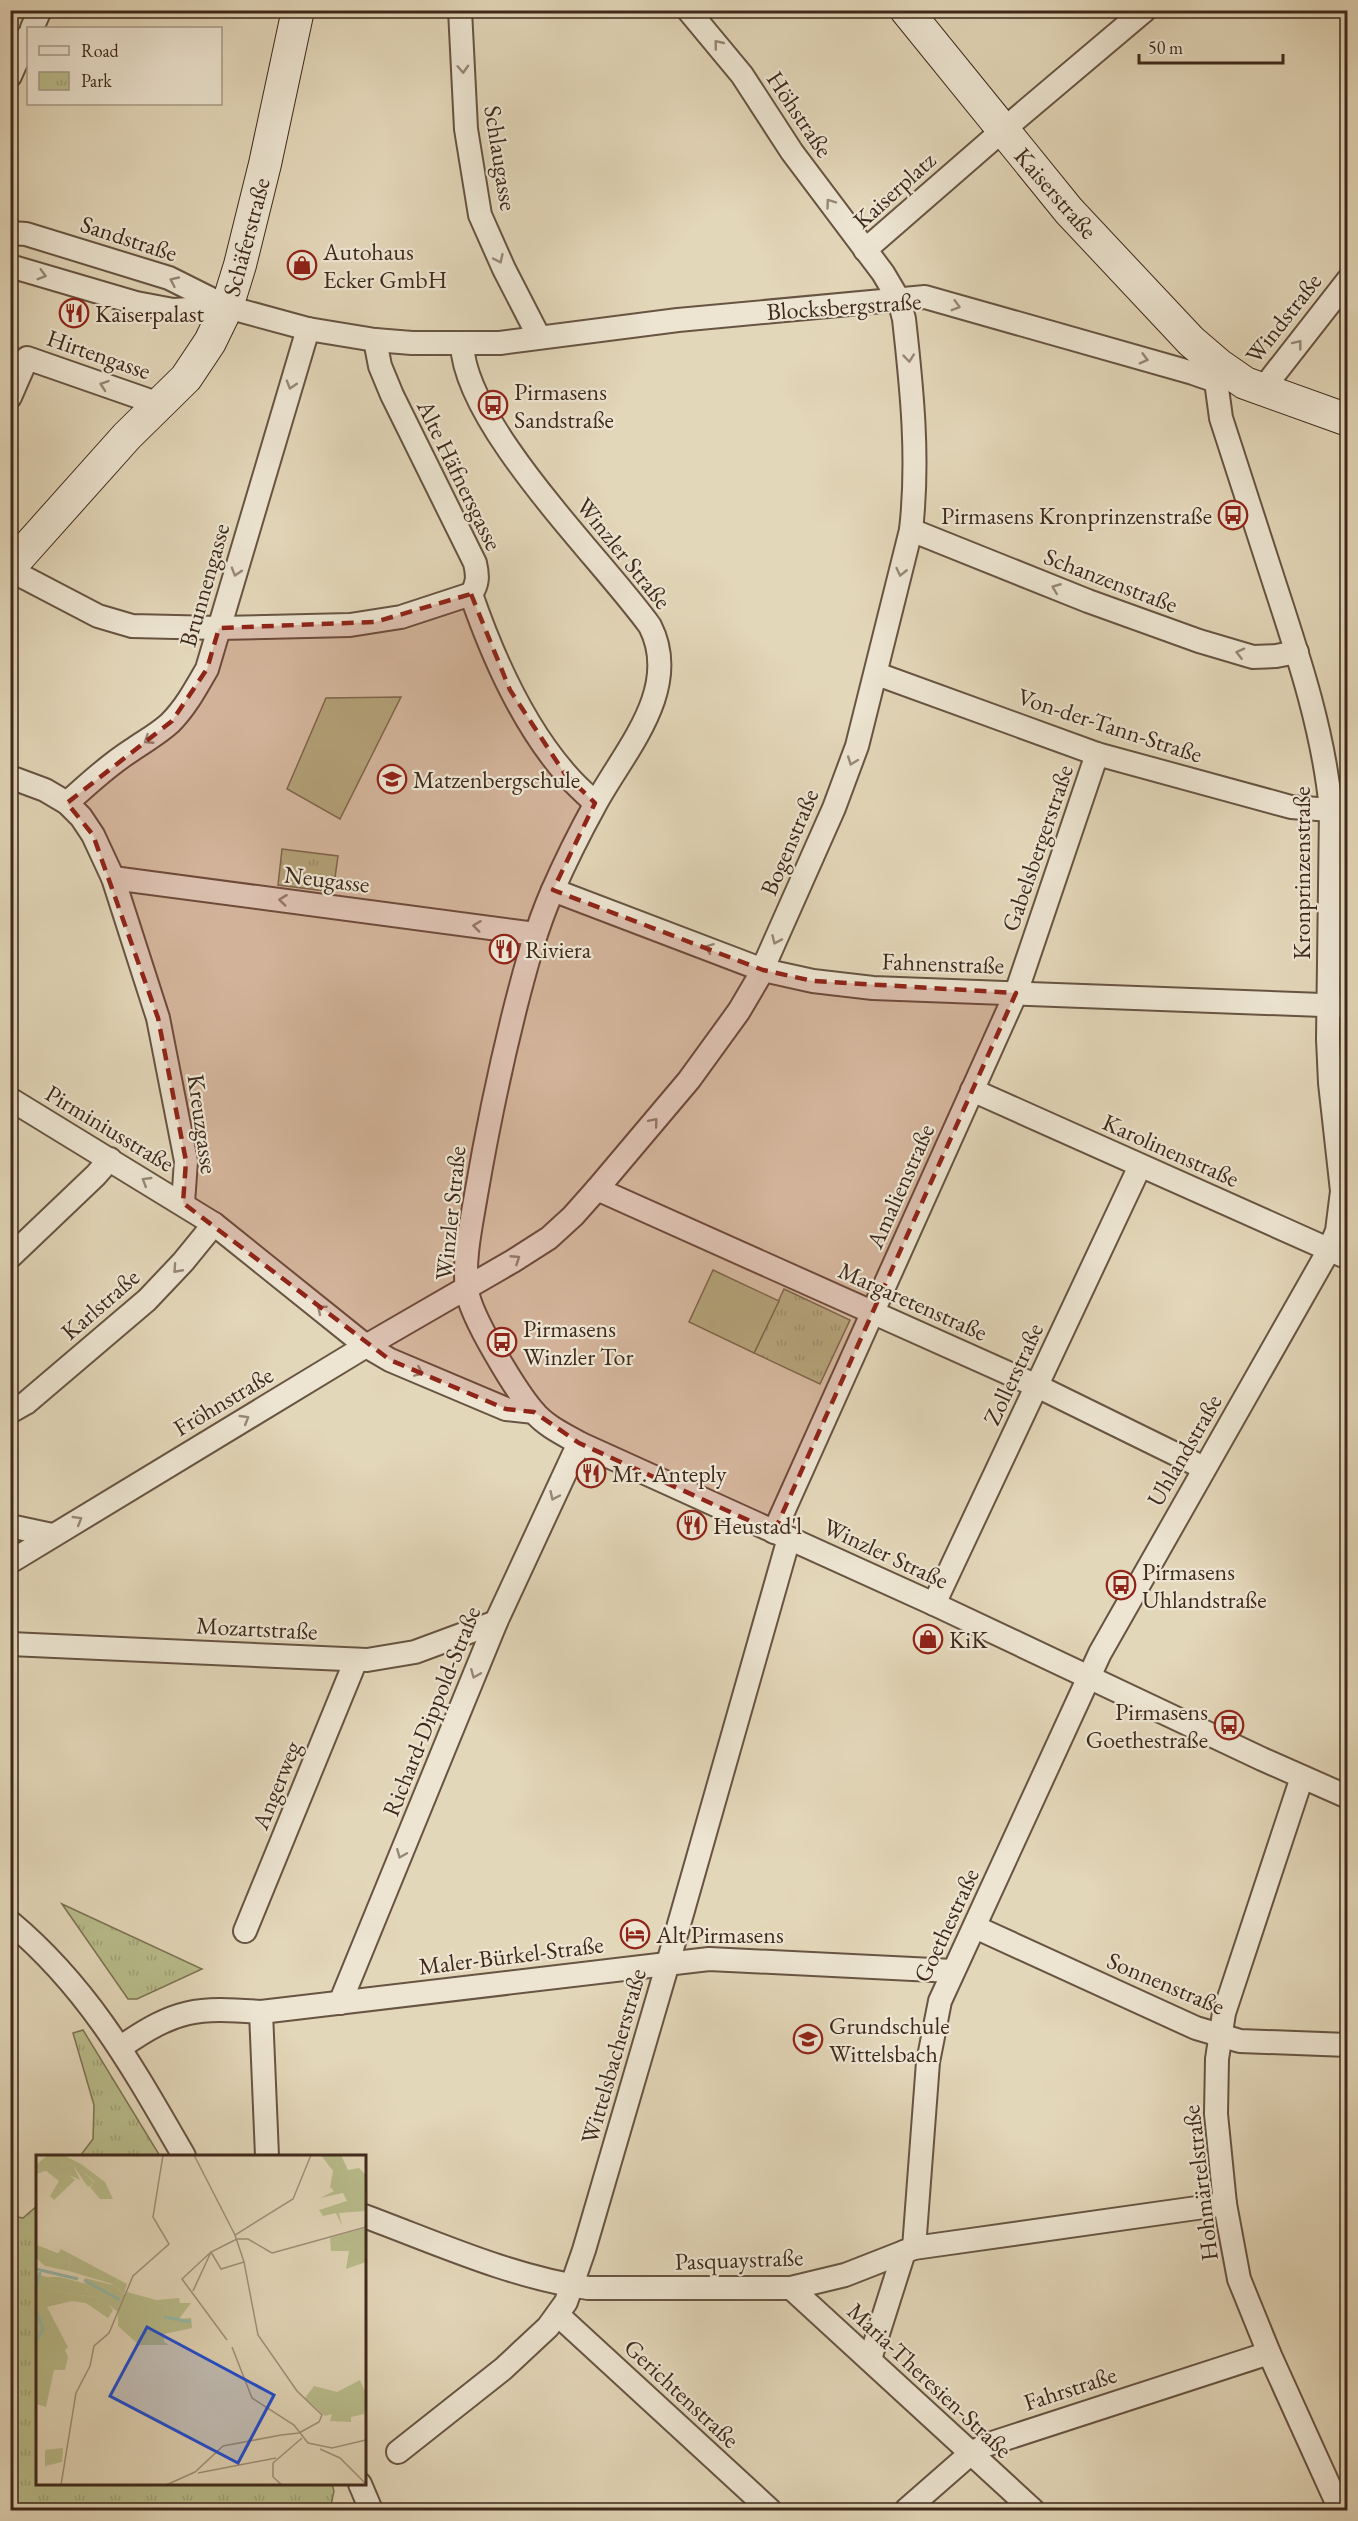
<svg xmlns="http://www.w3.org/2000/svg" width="1358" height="2521" font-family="'EB Garamond',serif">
<defs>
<pattern id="park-tufts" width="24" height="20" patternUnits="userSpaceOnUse" patternTransform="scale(1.5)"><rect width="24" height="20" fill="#b9bd8c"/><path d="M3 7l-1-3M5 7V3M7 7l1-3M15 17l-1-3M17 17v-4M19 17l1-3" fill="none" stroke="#a0a278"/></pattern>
</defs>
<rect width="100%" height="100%" fill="#e3d7b9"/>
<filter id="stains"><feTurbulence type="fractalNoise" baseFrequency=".00333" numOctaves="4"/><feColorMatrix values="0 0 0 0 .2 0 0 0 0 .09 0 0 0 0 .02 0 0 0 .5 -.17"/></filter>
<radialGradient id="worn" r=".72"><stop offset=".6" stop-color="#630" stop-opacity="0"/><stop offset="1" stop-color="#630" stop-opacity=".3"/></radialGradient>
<!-- park -->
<g fill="url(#park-tufts)" stroke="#7c7354" stroke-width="1.5">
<path d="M282 849 338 856 333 892 278 885Z"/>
<path d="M784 1289 850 1320 820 1384 754 1353Z"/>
<path d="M62 1904 202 1969 137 1999H128Z"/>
<path d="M83 2030 160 2156H80L93 2139 94 2105 73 2033Z"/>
<path d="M37 2206 38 2484H332L334 2491 330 2510H11V2216L23 2218Z"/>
</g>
<!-- pitch -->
<g fill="#b9bd8c" stroke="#7c7354" stroke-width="1.5">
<path d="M401 697 340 819 287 789 326 698Z"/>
<path d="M713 1270 779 1301 754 1353 689 1322Z"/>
</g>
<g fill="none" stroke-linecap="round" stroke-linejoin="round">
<!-- street casing -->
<g stroke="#675442" stroke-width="26">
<g id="street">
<path d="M460 10 466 129 480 215 504 269 539 337"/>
<path d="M32 28 40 10"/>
<path d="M10 76 28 36"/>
<path d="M10 233 26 234 169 278 227 307 308 329 375 340 412 343H500L678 320 925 297 1193 373 1216 381"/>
<path d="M865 250 1003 130 1145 10"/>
<path d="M10 266 136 303 173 310 225 307"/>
<path d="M462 344C465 426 601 558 650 626 682 689 625 750 596 803 580 832 565 862 552 892 536 929 526 966 516 1005 500 1068 487 1131 476 1195 471 1225 463 1260 467 1290 470 1316 516 1391 534 1412 546 1426 563 1434 579 1443L934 1604 1262 1759 1348 1797"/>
<path d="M1262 390 1348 280"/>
<path d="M10 397 27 358 159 404"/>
<path d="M911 530 1088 601 1199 641 1253 657 1276 656 1297 652"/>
<path d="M10 570 98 616 132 626 219 628 350 625 401 617 471 594C478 584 478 576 475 563L392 395 380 366 375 340"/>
<path d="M471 594C492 655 523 725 566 774 575 785 586 794 595 803"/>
<path d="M877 674 1097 754 1291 807 1331 810"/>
<path d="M10 777 45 790 67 803 81 817 93 835 113 878 158 1018 186 1161 183 1203"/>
<path d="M67 803C88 784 109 765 132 750 145 741 158 734 170 723 186 707 196 688 207 669L308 329"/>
<path d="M113 878 535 934"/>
<path d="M553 890 763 970 813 981 873 988 1348 1006"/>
<path d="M972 1090 1348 1258"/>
<path d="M10 1099 214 1224 366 1346 390 1360 506 1409 534 1412"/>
<path d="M597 1189 1037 1386 1204 1468"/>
<path d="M10 1257 96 1175 110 1159"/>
<path d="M10 1412 26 1403 147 1300 183 1262 214 1224"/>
<path d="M10 1526 52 1535"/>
<path d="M774 1532 1016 993 1097 754"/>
<path d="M10 1562 366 1346 513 1261 549 1238 573 1216 597 1189 689 1080 739 1011 759 977 834 808 857 746 911 530C919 459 912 390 904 319L899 300 883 273 792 152 742 75 688 10"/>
<path d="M934 1604 1140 1166"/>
<path d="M10 1644 367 1660 415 1652 496 1622"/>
<path d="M1302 1777 1224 2013 1217 2059 1216 2114 1225 2204 1239 2279 1269 2353 1337 2503"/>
<path d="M10 1922C90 1989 133 2068 184 2156"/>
<path d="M975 1927 1196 2028 1240 2041 1348 2045"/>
<path d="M245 1931 356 1660"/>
<path d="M340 2003 496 1622 579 1443"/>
<path d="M261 2012 267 2156"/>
<path d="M121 2047C176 2009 196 2007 261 2012L709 1959 953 1971"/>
<path d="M364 2216C437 2243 511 2277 588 2288H791L845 2275 914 2248 1225 2204"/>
<path d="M914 2248 928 2062 940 2001 1100 1653 1329 1250 1337 1231 1342 1191 1330 1083 1328 1039 1331 810C1324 734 1300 661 1276 588 1258 532 1240 475 1221 418L1216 381 1219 365"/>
<path d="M791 2288 1033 2510"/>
<path d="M558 2315 770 2510"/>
<path d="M870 2359 904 2252"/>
<path d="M398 2452 503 2369 548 2327 566 2302 584 2250 668 1963 789 1538"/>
<path d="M360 2484 371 2510"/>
<path d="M906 2510 970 2454 986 2445 1269 2353"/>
</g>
</g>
<!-- secondary casing -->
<g stroke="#3e291b" stroke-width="34">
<g id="secondary">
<path d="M906 10 1069 211 1191 341 1219 365 1245 383 1348 420"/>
<path d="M10 567 127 436 186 378 210 342 227 307 240 265 265 164 298 10"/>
</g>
</g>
<!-- street -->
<use href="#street" stroke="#ede5d2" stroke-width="22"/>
<!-- secondary -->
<use href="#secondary" stroke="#ede5d2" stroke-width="32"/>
</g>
<!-- one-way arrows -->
<defs><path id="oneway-chevron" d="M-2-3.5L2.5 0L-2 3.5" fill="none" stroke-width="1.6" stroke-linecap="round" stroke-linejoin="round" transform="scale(1.5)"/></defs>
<g stroke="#968776">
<use href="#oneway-chevron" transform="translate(718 44) rotate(-129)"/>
<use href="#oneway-chevron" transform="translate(463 69) rotate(87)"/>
<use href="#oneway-chevron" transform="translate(830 203) rotate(-126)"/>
<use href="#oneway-chevron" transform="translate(499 259) rotate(65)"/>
<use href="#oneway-chevron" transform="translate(42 275) rotate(16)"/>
<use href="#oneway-chevron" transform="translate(174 281) rotate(-155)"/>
<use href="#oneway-chevron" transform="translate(956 306) rotate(16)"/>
<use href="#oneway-chevron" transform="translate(1298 344) rotate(-52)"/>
<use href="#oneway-chevron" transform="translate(909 358) rotate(84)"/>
<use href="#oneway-chevron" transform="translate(1144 359) rotate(15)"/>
<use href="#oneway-chevron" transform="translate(104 385) rotate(-161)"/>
<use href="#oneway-chevron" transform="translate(291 385) rotate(107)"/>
<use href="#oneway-chevron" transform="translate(236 572) rotate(107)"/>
<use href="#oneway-chevron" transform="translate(901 572) rotate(103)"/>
<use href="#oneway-chevron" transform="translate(1056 588) rotate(-158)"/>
<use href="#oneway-chevron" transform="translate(1240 653) rotate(-166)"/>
<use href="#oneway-chevron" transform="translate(148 740) rotate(147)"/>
<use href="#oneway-chevron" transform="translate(852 761) rotate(110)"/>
<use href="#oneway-chevron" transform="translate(283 900) rotate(-173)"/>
<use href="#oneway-chevron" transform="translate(477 926) rotate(-173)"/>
<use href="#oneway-chevron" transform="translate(776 940) rotate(114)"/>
<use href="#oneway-chevron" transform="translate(709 948) rotate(-159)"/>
<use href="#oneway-chevron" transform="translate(654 1122) rotate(-50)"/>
<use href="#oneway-chevron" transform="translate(146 1181) rotate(-149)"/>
<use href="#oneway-chevron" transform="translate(516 1259) rotate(-33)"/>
<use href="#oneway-chevron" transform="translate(177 1269) rotate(132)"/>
<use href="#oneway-chevron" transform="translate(321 1309) rotate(-141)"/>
<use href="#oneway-chevron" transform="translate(419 1372) rotate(23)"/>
<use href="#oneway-chevron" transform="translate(245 1419) rotate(-31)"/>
<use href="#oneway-chevron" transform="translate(554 1496) rotate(115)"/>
<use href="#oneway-chevron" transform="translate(78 1520) rotate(-31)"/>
<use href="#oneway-chevron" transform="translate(475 1674) rotate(112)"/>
<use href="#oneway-chevron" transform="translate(401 1854) rotate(112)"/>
</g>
<!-- marked area -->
<path fill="#8f2418" fill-opacity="0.2" stroke="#8f2418" stroke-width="4.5" stroke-dasharray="12 8" stroke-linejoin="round" d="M471 594 510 690 565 774 595 803 553 890 763 970 813 981 1016 993 774 1532 579 1443 534 1412 506 1409 390 1360 183 1203 186 1161 158 1018 93 835 67 803 172 721 207 669 219 628 375 622Z"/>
<!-- icons -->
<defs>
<g id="shop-ring" transform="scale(1.5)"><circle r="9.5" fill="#ede5d2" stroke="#8f2418" stroke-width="1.5"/><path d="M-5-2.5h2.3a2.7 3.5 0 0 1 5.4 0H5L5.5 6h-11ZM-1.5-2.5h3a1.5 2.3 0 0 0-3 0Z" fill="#8f2418"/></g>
<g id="restaurant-ring" transform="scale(1.5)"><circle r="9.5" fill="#ede5d2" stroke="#8f2418" stroke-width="1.5"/><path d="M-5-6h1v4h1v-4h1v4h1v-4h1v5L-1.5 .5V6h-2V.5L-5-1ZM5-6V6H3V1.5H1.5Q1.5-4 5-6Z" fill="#8f2418"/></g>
<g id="bus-ring" transform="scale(1.5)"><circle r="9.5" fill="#ede5d2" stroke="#8f2418" stroke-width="1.5"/><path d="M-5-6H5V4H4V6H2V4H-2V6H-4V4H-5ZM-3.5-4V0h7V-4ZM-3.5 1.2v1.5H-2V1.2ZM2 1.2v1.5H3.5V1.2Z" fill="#8f2418"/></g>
<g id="school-ring" transform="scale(1.5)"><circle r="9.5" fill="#ede5d2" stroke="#8f2418" stroke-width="1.5"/><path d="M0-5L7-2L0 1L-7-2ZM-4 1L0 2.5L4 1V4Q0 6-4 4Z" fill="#8f2418"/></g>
<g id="hotel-ring" transform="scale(1.5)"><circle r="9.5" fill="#ede5d2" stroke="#8f2418" stroke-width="1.5"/><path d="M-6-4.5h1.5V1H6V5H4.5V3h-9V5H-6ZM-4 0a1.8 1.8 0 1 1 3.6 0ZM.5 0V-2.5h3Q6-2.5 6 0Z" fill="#8f2418"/></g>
</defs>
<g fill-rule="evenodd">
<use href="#shop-ring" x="302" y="265"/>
<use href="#restaurant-ring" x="74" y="313"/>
<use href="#bus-ring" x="493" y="405"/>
<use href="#bus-ring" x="1233" y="515"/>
<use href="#school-ring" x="392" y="779"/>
<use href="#restaurant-ring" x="504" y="949"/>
<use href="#bus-ring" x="502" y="1342"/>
<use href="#restaurant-ring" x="591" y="1473"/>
<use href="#restaurant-ring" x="692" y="1525"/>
<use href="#bus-ring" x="1121" y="1585"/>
<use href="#shop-ring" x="928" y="1639"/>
<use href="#bus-ring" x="1229" y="1725"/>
<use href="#hotel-ring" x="635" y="1934"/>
<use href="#school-ring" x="808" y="2039"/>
</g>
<g text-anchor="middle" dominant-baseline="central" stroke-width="4.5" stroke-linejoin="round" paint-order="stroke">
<!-- street labels -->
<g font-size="24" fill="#3e291b" stroke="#ede5d2">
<text transform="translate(800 114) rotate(56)">Höhstraße</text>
<text transform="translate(501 158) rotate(81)">Schlaugasse</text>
<text transform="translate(894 190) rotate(-42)">Kaiserplatz</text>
<text transform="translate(1056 193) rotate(49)">Kaiserstraße</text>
<text transform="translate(246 237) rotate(-75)">Schäferstraße</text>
<text transform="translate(129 238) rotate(18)">Sandstraße</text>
<text transform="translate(844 306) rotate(-4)">Blocksbergstraße</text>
<text transform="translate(1283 318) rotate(-52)">Windstraße</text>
<text transform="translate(99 354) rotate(19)">Hirtengasse</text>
<text transform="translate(460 475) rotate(64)">Alte Häfnersgasse</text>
<text transform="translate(624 553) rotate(51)">Winzler Straße</text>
<text transform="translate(1111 580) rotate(21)">Schanzenstraße</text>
<text transform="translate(204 585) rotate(-74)">Brunnengasse</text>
<text transform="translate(1110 725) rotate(18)">Von-der-Tann-Straße</text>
<text transform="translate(789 842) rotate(-67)">Bogenstraße</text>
<text transform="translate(1037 848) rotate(-71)">Gabelsbergerstraße</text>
<text transform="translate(1301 873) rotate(-90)">Kronprinzenstraße</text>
<text transform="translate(327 879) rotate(7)">Neugasse</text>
<text transform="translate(943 963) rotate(2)">Fahnenstraße</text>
<text transform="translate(203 1124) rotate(82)">Kreuzgasse</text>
<text transform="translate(110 1128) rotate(31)">Pirminiusstraße</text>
<text transform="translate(1171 1150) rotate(24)">Karolinenstraße</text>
<text transform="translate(900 1186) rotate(-66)">Amalienstraße</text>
<text transform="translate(450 1213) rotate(-84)">Winzler Straße</text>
<text transform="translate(913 1301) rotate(24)">Margaretenstraße</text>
<text transform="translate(100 1304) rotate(-41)">Karlstraße</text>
<text transform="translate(1013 1374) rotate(-65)">Zollerstraße</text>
<text transform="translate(223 1401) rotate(-31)">Fröhnstraße</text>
<text transform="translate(1184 1450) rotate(-60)">Uhlandstraße</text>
<text transform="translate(886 1553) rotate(25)">Winzler Straße</text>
<text transform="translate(257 1628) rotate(3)">Mozartstraße</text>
<text transform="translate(431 1711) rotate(-68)">Richard-Dippold-Straße</text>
<text transform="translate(276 1785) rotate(-68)">Angerweg</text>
<text transform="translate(946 1925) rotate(-65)">Goethestraße</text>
<text transform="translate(511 1955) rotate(-7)">Maler-Bürkel-Straße</text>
<text transform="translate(1166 1983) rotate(23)">Sonnenstraße</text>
<text transform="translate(613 2056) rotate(-74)">Wittelsbacherstraße</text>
<text transform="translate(1200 2183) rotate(-97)">Hohmärtelstraße</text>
<text transform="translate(739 2259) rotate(-2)">Pasquaystraße</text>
<text transform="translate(930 2380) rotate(43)">Maria-Theresien-Straße</text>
<text transform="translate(1070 2388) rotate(-18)">Fahrstraße</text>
<text transform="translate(682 2393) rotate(43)">Gerichtenstraße</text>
</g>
<!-- poi labels -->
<g font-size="24" fill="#3e291b" stroke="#ede5d2" text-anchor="start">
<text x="323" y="251">Autohaus<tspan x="323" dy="28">Ecker GmbH</tspan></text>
<text x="95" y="313">Kaiserpalast</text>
<text x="514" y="391">Pirmasens<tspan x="514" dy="28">Sandstraße</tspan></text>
<text x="1212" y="515" text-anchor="end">Pirmasens Kronprinzenstraße</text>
<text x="413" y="779">Matzenbergschule</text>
<text x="525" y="949">Riviera</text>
<text x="523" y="1328">Pirmasens<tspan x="523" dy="28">Winzler Tor</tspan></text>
<text x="612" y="1473">Mr. Anteply</text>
<text x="713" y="1525">Heustad'l</text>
<text x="1142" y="1571">Pirmasens<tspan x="1142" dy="28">Uhlandstraße</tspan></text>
<text x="949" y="1639">KiK</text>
<text x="1208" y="1711" text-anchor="end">Pirmasens<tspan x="1208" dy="28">Goethestraße</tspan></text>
<text x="656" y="1934">Alt Pirmasens</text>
<text x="829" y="2025">Grundschule<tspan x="829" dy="28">Wittelsbach</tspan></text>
</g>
</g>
<!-- overview -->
<g transform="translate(36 2155)">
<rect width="330" height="330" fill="#e3d7b9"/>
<path d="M12 0H27L25 5 37 10 44 25 17 13 0 19V10ZM45 9 69 27 77 44H64L54 32 59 27 45 15ZM1 90 34 103 33 116 9 111 0 103ZM11 122H24L51 129 50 133 32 131ZM0 129 29 138 66 143 77 155 72 163 50 148 36 146 11 152 32 192 29 195 32 202 29 215H18L10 252 0 249ZM27 293 26 307 9 311V295Z" fill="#b9bd8c"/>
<path d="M27 0 45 9V15L59 28 52 32 37 10 25 5ZM285 0H305L312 15 323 13 330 20V56L303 58 306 71 300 58 287 61 283 55 311 46 307 38 284 43 298 36 294 32 297 16ZM22 10 39 25 18 45 14 41 23 26 9 15ZM25 94 91 129 88 139 76 129 33 116 34 103 21 100ZM0 119 50 133 66 143 29 138 1 130Z" fill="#b9bd8c"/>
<path d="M330 73V107L310 114 313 96H295L294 83ZM49 123 77 130 89 140 91 137 120 145 143 143 144 148H155L143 164 155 163 156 173 128 179V187L133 190H103L82 171V157L50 133ZM324 225 330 239V252L328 259 315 262V267L294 266 296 259 289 261 269 243 278 231 301 237Z" fill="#b9bd8c"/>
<path fill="none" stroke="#96baaa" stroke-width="3" d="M0 114 42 124M48 125 84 145M0 136 4 117M0 155 7 174 0 186M128 162 155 167"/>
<path fill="none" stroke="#a1917a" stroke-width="1.5" d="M158 0 199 80M201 84H212L236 98M175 97 185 114 208 107 199 80 257 44 275 0M175 97 146 124 191 185M236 98 330 72M208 107 222 180 261 236 286 260 283 267 263 278M157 136 175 97 201 84M196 192 216 243 258 270 272 288 296 293 330 285M245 280 263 278M284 294 304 303 330 329M162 318 240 303M25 330 40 238 54 211 58 191 73 178 97 121 133 89 117 62 127 0M130 330 159 317 187 291 245 280M246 330 237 322V308L266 283"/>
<path fill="#1d4ed8" fill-opacity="0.15" stroke="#1d4ed8" stroke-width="3" d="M111 172 238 240 202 308 74 241Z"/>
<rect width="330" height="330" fill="none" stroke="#3e291b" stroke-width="3"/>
</g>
<!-- margin -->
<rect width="1358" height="2521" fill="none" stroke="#e3d7b9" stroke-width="36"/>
<rect x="12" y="12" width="1334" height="2497" fill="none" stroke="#3e291b" stroke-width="3"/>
<rect x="18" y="18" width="1322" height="2485" fill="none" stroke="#3e291b" stroke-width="1.5"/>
<!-- legend -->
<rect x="27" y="27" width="195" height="78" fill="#ede5d2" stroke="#a79a89" stroke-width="1.5"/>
<rect x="39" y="46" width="30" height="9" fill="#ede5d2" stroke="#a79a89" stroke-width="1.5"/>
<text x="81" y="57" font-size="18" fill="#3e291b">Road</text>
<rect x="39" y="72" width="30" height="18" fill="url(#park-tufts)" stroke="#a79a89" stroke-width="1.5"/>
<text x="81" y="87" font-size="18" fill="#3e291b">Park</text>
<!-- scale -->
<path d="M1139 54v9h144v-9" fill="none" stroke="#3e291b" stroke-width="3"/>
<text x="1148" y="54" font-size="18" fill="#3e291b" stroke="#ede5d2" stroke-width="4.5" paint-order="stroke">50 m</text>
<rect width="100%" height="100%" filter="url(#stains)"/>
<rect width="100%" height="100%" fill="url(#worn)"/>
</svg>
